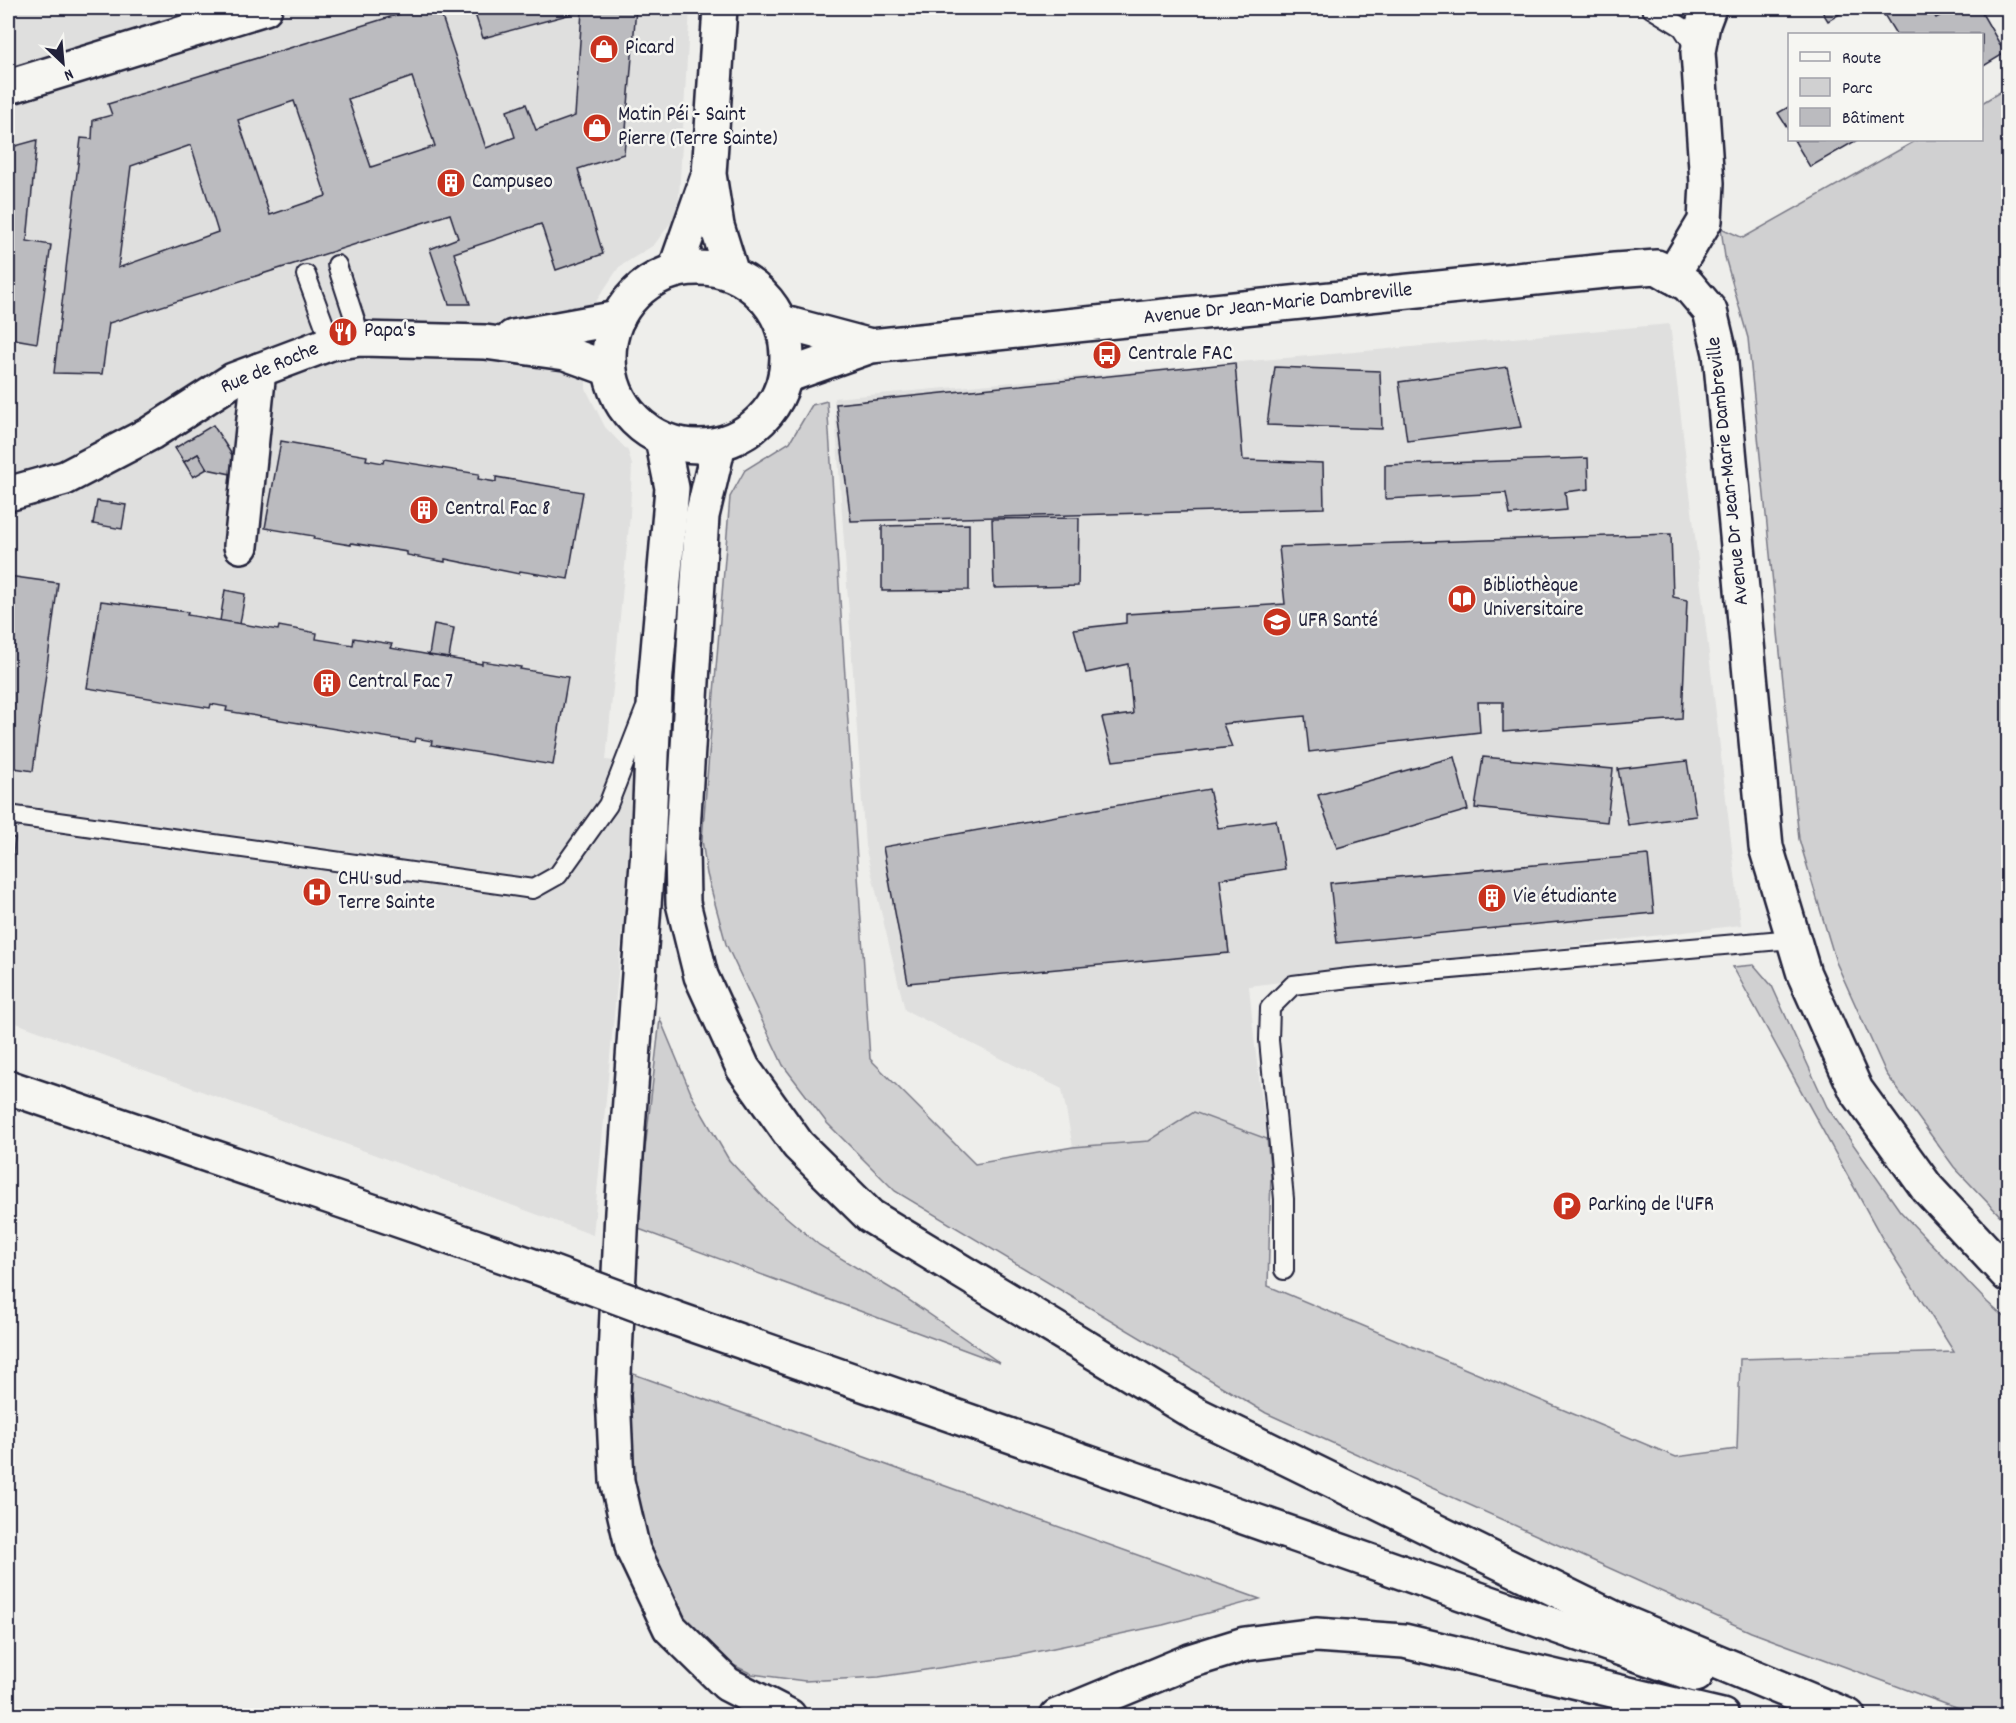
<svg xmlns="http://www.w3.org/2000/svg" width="2016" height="1723" font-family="Dekko,sans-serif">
<rect width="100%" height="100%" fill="#eeeeeb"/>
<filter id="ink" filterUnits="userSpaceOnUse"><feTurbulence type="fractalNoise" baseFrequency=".0167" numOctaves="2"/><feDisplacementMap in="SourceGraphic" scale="12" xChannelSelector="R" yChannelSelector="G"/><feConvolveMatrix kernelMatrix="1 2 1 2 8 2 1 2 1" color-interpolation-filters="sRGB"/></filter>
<g filter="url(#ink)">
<!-- built -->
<g fill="#dfdfde">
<path d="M8 8H690L678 213 654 245 619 267 591 309 586 326V389L605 427 628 451 632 465 630 515 606 760 638 764 593 1235 8 1020Z"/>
<path d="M1670 324 1741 925 1249 986 1255 1047 1267 1139 1194 1112 1150 1141 1073 1147 1062 1089 905 1010 865 846 834 398Z"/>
</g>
<!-- green -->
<g fill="#d0d0d1" stroke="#797986" stroke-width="1.5">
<path d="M2008 87V1224L1954 1167 1886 1073 1836 962 1799 839 1748 338 1725 257 1721 228 1743 238 1917 140H1982V103Z"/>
<path d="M827 401 870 1059 975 1164 1073 1147 1149 1141 1194 1112 1267 1139 1271 1174 1268 1286 1676 1457 1737 1449 1740 1359 1954 1352 1882 1238 1733 967 1754 965 1772 986 1827 1107 1900 1211 1987 1302 2008 1321V1715H1975L1751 1632 1266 1413 895 1191 827 1123 783 1065 726 944 707 874 702 840 730 497 745 470 790 442 812 405Z"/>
<path d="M660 1019 693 1098 729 1160 765 1199 819 1245 900 1294 1000 1363 636 1228Z"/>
<path d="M628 1372 1260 1599 1163 1625 1011 1657 879 1677 805 1681 752 1674 712 1655 680 1620 629 1504Z"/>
</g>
<!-- building -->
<g fill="#bbbbbf" stroke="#22223b" stroke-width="1.5" fill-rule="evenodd">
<path d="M419 8H439L486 148 515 137 507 111 526 104 536 130 575 116 582 11 483 38 473 8H636L624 154 578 169 603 254 556 270 541 224 454 253 470 304H449L430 249 458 238 450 214 109 323 102 374 54 373 81 138 92 139 93 120 112 115 108 104ZM412 77 435 146 371 167 348 99ZM294 101 326 196 270 215 238 120ZM191 145 218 232 118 268 131 166Z"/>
<path d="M1820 8H1850L1828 21Z"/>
<path d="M1880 8H1930L1936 18 1954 8H1979L2005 53 1982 67V34H1896Z"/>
<path d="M1790 106V132L1778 113Z"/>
<path d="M37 140 27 241 51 245 37 343 14 339 10 405 8 404V148Z"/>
<path d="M1794 140H1857L1810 167Z"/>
<path d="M1235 363 1243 460 1323 463 1324 508 851 521 836 404Z"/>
<path d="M1275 367 1380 371 1382 429 1267 425Z"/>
<path d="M1507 367 1521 427 1407 441 1399 382Z"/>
<path d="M213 425 234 458 231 474 207 469 198 454 184 462 175 448Z"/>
<path d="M281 441 367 456 366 460 383 463 384 459 479 474 478 479 496 482V477L583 492 568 579 520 571 519 574 445 559V562L407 555V552L351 543V545L313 539 314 536 265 528Z"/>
<path d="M198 454 207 469 193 477 184 462Z"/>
<path d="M1588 458 1589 489 1565 492 1567 510 1510 515 1506 493 1385 499V465Z"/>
<path d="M97 501 126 505 122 529 93 524Z"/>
<path d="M1079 518 1078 586 994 588 992 519Z"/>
<path d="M969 524V590L882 591V526Z"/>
<path d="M1671 534 1673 597 1687 600 1682 719 1503 732V702H1478L1480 732 1309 752 1305 716 1223 724 1232 747 1113 761 1102 718 1133 714 1128 664 1086 673 1074 629 1126 623V614L1285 604 1279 547Z"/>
<path d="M8 576 58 583 33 771 8 767 9 751 8 750Z"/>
<path d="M225 590 245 594 240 624 220 621Z"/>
<path d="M101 601 188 612 187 615 278 630 279 626 317 633 316 639 353 645 354 638 392 644 390 648 482 664V661L521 667 520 669 568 677 553 765 431 745 432 741 416 738 415 742 226 711 227 707 211 704 210 708 87 688Z"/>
<path d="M434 624 454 628 449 658 429 655Z"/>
<path d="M1454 757 1468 810 1337 848 1318 795Z"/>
<path d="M1483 757 1613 769 1607 822 1475 808Z"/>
<path d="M1687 761 1696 816 1628 825 1618 769Z"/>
<path d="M1209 789 1218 828 1276 820 1285 869 1220 879 1229 953 908 983 883 847Z"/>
<path d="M8 837 15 838 8 900Z"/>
<path d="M1648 855 1654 913 1337 943 1330 883Z"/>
</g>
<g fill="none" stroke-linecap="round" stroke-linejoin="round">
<!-- service casing -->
<g stroke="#22223b" stroke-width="22">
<g id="service">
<path d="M1651 8 1682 27 1697 50"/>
<path d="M337 265 361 339"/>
<path d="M306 275 331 343"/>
<path d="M8 815 533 889 558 875 608 805 645 710"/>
<path d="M1284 1270V1199L1269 1040 1270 1008 1293 985 1349 978 1793 939"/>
</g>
</g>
<!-- minor casing -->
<g stroke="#22223b" stroke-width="38">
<g id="minor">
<path d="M8 87 265 8"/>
<path d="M513 337 618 318"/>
<path d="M8 494 65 478 151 433 233 380 331 343 361 339 485 342 565 353 609 369"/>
<path d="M241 546 259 370"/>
</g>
</g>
<!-- tertiary casing -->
<g stroke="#22223b" stroke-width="38">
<g id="tertiary">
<path d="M720 8 709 174 717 226 732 274"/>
<circle cx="698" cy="357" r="89"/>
<path d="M675 270 707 179"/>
<path d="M1672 276 1705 221 1707 183 1698 52 1703 24 1709 8"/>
<path d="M781 322 871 346"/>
<path d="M786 376 871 346 1615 270 1657 267 1688 285 1710 311 1720 353 1766 847 1804 974 1856 1090 1927 1188 2008 1275"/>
</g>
</g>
<!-- primary casing -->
<g stroke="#22223b" stroke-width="38">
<g id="primary">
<path d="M662 439 672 488 655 685 648 849 622 1212 613 1395 617 1481 633 1550 670 1628 727 1684 789 1716"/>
<path d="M719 444 702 516 682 847 683 903 701 976 743 1068 798 1145 870 1216 1196 1414 1620 1621 1848 1716"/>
<path d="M8 1087 542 1269"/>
<path d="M674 1318 1696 1675"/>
<path d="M1057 1716 1190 1661 1245 1644 1316 1635 1404 1641 1722 1716"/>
</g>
</g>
<!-- service -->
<use href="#service" stroke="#f6f6f2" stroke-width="18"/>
<!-- minor -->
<use href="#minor" stroke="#f6f6f2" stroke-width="33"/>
<!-- tertiary -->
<use href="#tertiary" stroke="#f6f6f2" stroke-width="33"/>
<!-- primary -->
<use href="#primary" stroke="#f6f6f2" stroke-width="33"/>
<!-- primary-bridge casing -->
<g stroke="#22223b" stroke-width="38" stroke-linecap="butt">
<path id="primary-bridge" d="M542 1269 674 1318"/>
</g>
<!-- primary-bridge -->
<use href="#primary-bridge" stroke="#f6f6f2" stroke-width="33"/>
</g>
</g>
<!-- icons -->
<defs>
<g id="shop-disc" transform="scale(1.5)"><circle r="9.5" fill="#c8321e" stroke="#f6f6f2"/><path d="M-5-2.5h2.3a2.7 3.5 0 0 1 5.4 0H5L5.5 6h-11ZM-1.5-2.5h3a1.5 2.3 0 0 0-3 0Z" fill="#fff"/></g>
<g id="building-disc" transform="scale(1.5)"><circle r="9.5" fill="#c8321e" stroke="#f6f6f2"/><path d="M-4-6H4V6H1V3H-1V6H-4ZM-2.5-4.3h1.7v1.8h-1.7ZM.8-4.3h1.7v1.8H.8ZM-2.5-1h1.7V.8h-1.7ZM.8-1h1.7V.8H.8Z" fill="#fff"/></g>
<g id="restaurant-disc" transform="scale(1.5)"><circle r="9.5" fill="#c8321e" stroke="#f6f6f2"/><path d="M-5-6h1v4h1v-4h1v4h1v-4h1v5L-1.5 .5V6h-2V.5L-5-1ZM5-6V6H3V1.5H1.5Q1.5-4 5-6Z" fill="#fff"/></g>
<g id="bus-disc" transform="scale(1.5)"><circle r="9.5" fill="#c8321e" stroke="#f6f6f2"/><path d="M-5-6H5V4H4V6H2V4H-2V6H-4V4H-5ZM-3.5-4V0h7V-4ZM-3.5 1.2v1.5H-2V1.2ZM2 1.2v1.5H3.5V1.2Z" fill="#fff"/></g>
<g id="library-disc" transform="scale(1.5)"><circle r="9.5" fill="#c8321e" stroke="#f6f6f2"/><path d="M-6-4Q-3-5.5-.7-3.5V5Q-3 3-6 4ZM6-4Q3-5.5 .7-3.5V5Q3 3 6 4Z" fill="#fff"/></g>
<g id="university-disc" transform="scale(1.5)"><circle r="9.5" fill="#c8321e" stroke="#f6f6f2"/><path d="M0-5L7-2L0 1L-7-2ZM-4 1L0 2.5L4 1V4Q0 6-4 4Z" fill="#fff"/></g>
<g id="hospital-disc" transform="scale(1.5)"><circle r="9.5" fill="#c8321e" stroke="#f6f6f2"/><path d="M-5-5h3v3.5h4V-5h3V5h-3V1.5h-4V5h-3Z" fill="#fff"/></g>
<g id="parking-disc" transform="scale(1.5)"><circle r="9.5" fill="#c8321e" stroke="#f6f6f2"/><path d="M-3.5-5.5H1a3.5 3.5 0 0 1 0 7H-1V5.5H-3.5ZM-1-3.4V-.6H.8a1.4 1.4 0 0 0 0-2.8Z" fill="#fff"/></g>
</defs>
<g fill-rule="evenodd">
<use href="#shop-disc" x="604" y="49"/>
<use href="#shop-disc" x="597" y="128"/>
<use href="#building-disc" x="451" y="183"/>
<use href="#restaurant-disc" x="343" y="332"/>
<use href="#bus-disc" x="1107" y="355"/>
<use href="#building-disc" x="424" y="510"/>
<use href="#library-disc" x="1462" y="599"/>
<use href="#university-disc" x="1277" y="622"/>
<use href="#building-disc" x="327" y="683"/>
<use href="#hospital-disc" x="317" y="892"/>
<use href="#building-disc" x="1492" y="898"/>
<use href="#parking-disc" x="1567" y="1206"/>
</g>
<g text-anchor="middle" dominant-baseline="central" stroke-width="5" stroke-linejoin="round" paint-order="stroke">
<!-- poi labels -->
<g font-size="21" fill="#22223b" stroke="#f6f6f2" text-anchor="start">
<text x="625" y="49">Picard</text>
<text x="618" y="116">Matin Péi - Saint<tspan x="618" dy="24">Pierre (Terre Sainte)</tspan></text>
<text x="472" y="183">Campuseo</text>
<text x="364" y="332">Papa's</text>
<text x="1128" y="355">Centrale FAC</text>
<text x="445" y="510">Central Fac 8</text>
<text x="1483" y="587">Bibliothèque<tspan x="1483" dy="24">Universitaire</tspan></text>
<text x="1298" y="622">UFR Santé</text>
<text x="348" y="683">Central Fac 7</text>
<text x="338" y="880">CHU sud<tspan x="338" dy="24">Terre Sainte</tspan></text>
<text x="1513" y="898">Vie étudiante</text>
<text x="1588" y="1206">Parking de l'UFR</text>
</g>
<!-- street labels -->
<g font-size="21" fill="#22223b" stroke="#f6f6f2">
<text transform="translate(1278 305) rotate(-6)">Avenue Dr Jean-Marie Dambreville</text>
<text transform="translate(270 369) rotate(-23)">Rue de Roche</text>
<text transform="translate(1729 471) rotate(-96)">Avenue Dr Jean-Marie Dambreville</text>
</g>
</g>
<!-- margin -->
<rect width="2016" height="1723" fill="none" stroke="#f6f6f2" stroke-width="30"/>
<rect x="15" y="15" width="1986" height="1693" fill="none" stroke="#22223b" stroke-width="2" filter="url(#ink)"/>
<!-- legend -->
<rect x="1788" y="33" width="195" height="108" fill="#f6f6f2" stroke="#a1a1a9" stroke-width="1.5"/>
<rect x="1800" y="52" width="30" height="9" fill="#f6f6f2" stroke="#a1a1a9" stroke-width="1.5"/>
<text x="1842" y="63" font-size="18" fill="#22223b">Route</text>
<rect x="1800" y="78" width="30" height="18" fill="#d0d0d1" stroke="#a1a1a9" stroke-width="1.5"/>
<text x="1842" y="93" font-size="18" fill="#22223b">Parc</text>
<rect x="1800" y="108" width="30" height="18" fill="#bbbbbf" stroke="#a1a1a9" stroke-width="1.5"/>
<text x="1842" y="123" font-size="18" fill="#22223b">Bâtiment</text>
<!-- north arrow -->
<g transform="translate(63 63) rotate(154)" stroke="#f6f6f2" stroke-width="4.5" paint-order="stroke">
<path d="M0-4.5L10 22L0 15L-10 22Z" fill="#22223b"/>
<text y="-9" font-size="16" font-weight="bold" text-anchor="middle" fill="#22223b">N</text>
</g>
</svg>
